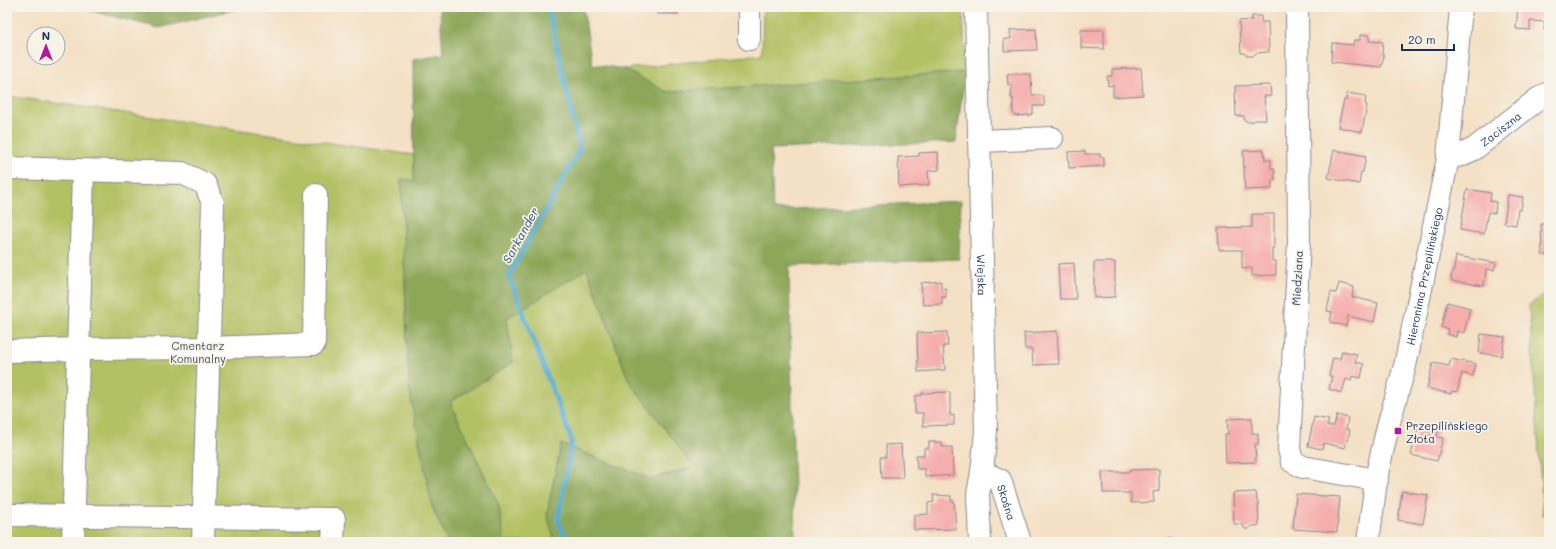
<svg xmlns="http://www.w3.org/2000/svg" width="1556" height="549" font-family="Mali,sans-serif">
<rect width="100%" height="100%" fill="#f7f3e8"/>
<filter id="ink" filterUnits="userSpaceOnUse"><feTurbulence type="fractalNoise" baseFrequency=".025" numOctaves="2"/><feDisplacementMap in="SourceGraphic" scale="8" xChannelSelector="R" yChannelSelector="G"/><feConvolveMatrix kernelMatrix="1 2 1 2 8 2 1 2 1" color-interpolation-filters="sRGB"/></filter>
<filter id="wash" filterUnits="userSpaceOnUse"><feTurbulence type="fractalNoise" baseFrequency=".012" numOctaves="4" result="noise"/><feDisplacementMap in="SourceGraphic" scale="16" xChannelSelector="R" yChannelSelector="G"/><feGaussianBlur stdDeviation="0.9" result="paint"/><feColorMatrix in="noise" values="0 0 0 0 0 0 0 0 0 0 0 0 0 0 0 0 0 1.4 0 .05"/><feComposite in="paint" operator="in"/></filter>
<g filter="url(#wash)">
<rect width="100%" height="100%" fill="#f4e0c4"/>
<!-- green -->
<g fill="#b2c163" stroke="#667860">
<path d="M763 7H963L965 72 667 92 624 69 762 54Z"/>
<path d="M7 96 414 155V181L401 179 409 388 432 506 448 542H7Z"/>
<path d="M587 269 629 381 694 467 651 479 561 444 547 514 555 542H504L499 506 450 402 513 362 507 318Z"/>
<path d="M1549 291V515H1543L1529 305Z"/>
</g>
<!-- forest -->
<g fill="#8da759" stroke="#546b5c">
<path d="M76 7H244L159 28Z"/>
<path d="M438 7H583L592 64 624 69 667 92 965 72 956 142 771 149 773 210 961 201 959 259 789 266 795 542H555L547 514 561 444 651 479 694 467 629 381 587 269 507 318 513 362 450 402 499 506 504 542H448L432 506 409 388 401 179 414 181 413 59 443 54 440 11Z"/>
</g>
<g fill="none" stroke-linecap="round" stroke-linejoin="round">
<!-- stream -->
<path stroke="#51abcf" stroke-width="5" d="M548 7 580 149 509 276 572 441 558 520 567 542"/>
</g>
<g id="blocks">
<!-- building -->
<g fill="#f5aeac">
<rect x="657" y="7" width="21" height="7"/>
<path d="M1518 7H1549V31L1544 30 1545 22 1530 21V30L1516 29Z"/>
<path d="M1252 16H1261V22H1268L1269 52 1256 53 1253 56H1248L1244 53H1241L1239 21 1252 20Z"/>
<path d="M1036 29 1037 50 1004 51V39H1011L1010 30Z"/>
<path d="M1081 30H1104V49L1081 48Z"/>
<path d="M1360 35H1369V41L1383 42 1382 53 1384 56 1381 67 1331 62 1332 43 1353 45 1354 40H1360Z"/>
<path d="M1141 68 1143 95 1113 97V85L1108 86 1107 76H1112V69Z"/>
<path d="M1007 74H1031L1032 95H1041L1044 97V106H1033V112L1031 115 1016 116 1013 113V98H1011L1012 85H1008Z"/>
<path d="M1270 85 1271 96H1264L1266 120H1255L1252 122H1248L1244 120V116H1236L1235 86Z"/>
<path d="M1347 93 1366 96 1365 104 1367 105 1362 132 1338 127 1344 100H1346Z"/>
<path d="M1264 150 1265 160H1271V169L1274 168 1275 180H1272V189L1245 190 1243 151Z"/>
<path d="M1334 150 1366 156 1363 172H1361L1359 184 1328 178Z"/>
<path d="M1085 151V154H1100V157H1104V166L1069 168 1068 152Z"/>
<path d="M938 152 939 170 928 171 929 185 899 187 898 157 919 156V153Z"/>
<path d="M1467 189 1491 193 1490 201 1496 202 1495 213 1488 212 1484 234 1460 230Z"/>
<path d="M1508 195 1523 197 1521 210 1518 209 1516 225 1504 223Z"/>
<path d="M1252 214H1274V248H1272V261H1276V275L1252 276V268L1242 269V250H1219L1218 228 1252 227Z"/>
<path d="M1541 224H1549V255H1542Z"/>
<path d="M1456 256 1496 263 1494 270 1486 269 1484 286 1452 281 1451 275 1454 270Z"/>
<path d="M1094 262H1115V297L1094 298Z"/>
<path d="M1074 263 1076 299H1060L1058 264Z"/>
<path d="M941 281V289L946 288V297H942V304L923 305 921 283Z"/>
<path d="M1339 283 1354 287 1352 297 1378 303 1374 322 1348 316 1346 326 1330 322 1332 312 1327 311 1331 292 1336 293Z"/>
<path d="M1447 302 1470 308 1464 333 1457 331 1456 337 1447 334 1448 329 1441 327Z"/>
<path d="M1057 331 1059 364 1033 365 1032 349H1025L1024 333Z"/>
<path d="M947 332 948 346H943L945 370 918 372 917 333Z"/>
<path d="M1481 334 1505 337 1502 356 1479 353Z"/>
<path d="M1342 351 1357 354 1355 362 1364 364 1361 378 1352 376 1351 381 1346 379 1342 393 1329 389 1332 376H1329L1333 358 1340 359Z"/>
<path d="M1451 359 1476 364 1473 376 1462 373 1457 392 1452 391 1451 394 1427 388 1433 363 1449 366Z"/>
<path d="M950 392V415H954V425L923 426V413H915V396L922 395V393Z"/>
<path d="M1337 415 1348 418 1346 429 1350 430 1345 448 1324 443 1322 449 1308 446 1314 417 1329 420 1327 426H1334Z"/>
<path d="M1252 418V433H1258V444H1255L1256 462 1226 463 1225 434H1228L1227 419Z"/>
<path d="M1419 424 1439 429 1437 437 1443 438 1437 461 1411 455Z"/>
<path d="M929 442H942V447H952L953 475 925 477V469H917L916 455H924V448H929Z"/>
<path d="M901 444 903 478H882L881 457H886V445Z"/>
<path d="M1159 469V491L1153 492 1154 502 1131 503V493H1103L1102 472H1130V470Z"/>
<path d="M1402 491 1428 495 1423 524 1398 520Z"/>
<path d="M1256 492 1257 501H1258L1259 526H1251L1249 529H1245L1242 524H1234L1233 493Z"/>
<path d="M1296 494 1340 497 1337 532 1293 529Z"/>
<path d="M933 495 951 496V501H954L956 529 914 530V515L928 514V503L934 502Z"/>
<path d="M1172 538V542H1141L1140 540Z"/>
</g>
</g>
</g>
<g filter="url(#ink)">
<use href="#blocks" fill-opacity="0" stroke="#888891" stroke-width="1"/>
<g fill="none" stroke-linecap="round" stroke-linejoin="round">
<!-- minor casing -->
<g stroke="#888891" stroke-width="24">
<g id="minor">
<path id="s1" d="M976 7 986 431 982 472 978 494 980 542"/>
<path d="M1297 7 1299 241 1289 449 1292 461 1303 467 1377 480"/>
<path d="M749 39V7"/>
<path d="M979 141 1052 138"/>
<path id="s2" d="M1448 158 1461 155 1474 149 1538 99 1549 93"/>
<path d="M7 168 182 173 205 184 213 203 203 542"/>
<path d="M7 351 78 349 209 348 314 344 316 195"/>
<path id="s3" d="M982 472 1000 480 1020 542"/>
<path d="M7 515 334 519 333 542"/>
<path d="M73 542 83 170"/>
<path id="s4" d="M1368 542 1377 474 1388 426 1405 366 1448 158 1461 7"/>
</g>
</g>
<!-- minor -->
<use href="#minor" stroke="#fff" stroke-width="22"/>
</g>
</g>
<!-- markers -->
<rect fill="#b5179e" stroke="#f7f3e8" stroke-width="1.5" x="1394" y="427" width="8" height="8" rx="2"/>
<g text-anchor="middle" dominant-baseline="central" stroke-width="3.5" stroke-linejoin="round" paint-order="stroke">
<!-- street labels -->
<g font-size="11" fill="#1b2f5e" stroke="#f7f3e8">
<text stroke="none"><textPath href="#s2" startOffset="61">Zaciszna</textPath></text>
<text stroke="none"><textPath href="#s1" startOffset="268">Wiejska</textPath></text>
<text stroke="none"><textPath href="#s4" startOffset="272">Hieronima Przepilińskiego</textPath></text>
<text transform="translate(1297 278) rotate(-87)">Miedziana</text>
<text stroke="none"><textPath href="#s3" startOffset="43">Skośna</textPath></text>
</g>
<!-- park labels -->
<g font-size="11" fill="#41545f" stroke="#f7f3e8">
<text x="198" y="345">Cmentarz<tspan x="198" dy="13">Komunalny</tspan></text>
</g>
<!-- poi labels -->
<g font-size="11" fill="#1b2f5e" stroke="#f7f3e8" text-anchor="start">
<text x="1406" y="425">Przepilińskiego<tspan x="1406" dy="13">Złota</tspan></text>
</g>
<!-- water labels -->
<g font-size="12" font-style="italic" fill="#2b5480" stroke="#f7f3e8">
<text transform="translate(520 235) rotate(-61)">Sarkander</text>
</g>
</g>
<!-- margin -->
<rect width="1556" height="549" fill="none" stroke="#f7f3e8" stroke-width="24"/>
<!-- north arrow -->
<g transform="translate(46 46)"><circle r="19" fill="#f7f3e8" stroke="#9fa5b1"/>
<path d="M0-3L7 15L0 10L-7 15Z" fill="#b5179e"/>
<text y="-6" font-size="11" font-weight="bold" text-anchor="middle" fill="#1b2f5e">N</text>
</g>
<!-- scale -->
<path d="M1402 44v6h52v-6" fill="none" stroke="#1b2f5e" stroke-width="2"/>
<text x="1408" y="44" font-size="12" fill="#1b2f5e" stroke="#f7f3e8" stroke-width="3" paint-order="stroke">20 m</text>
</svg>
